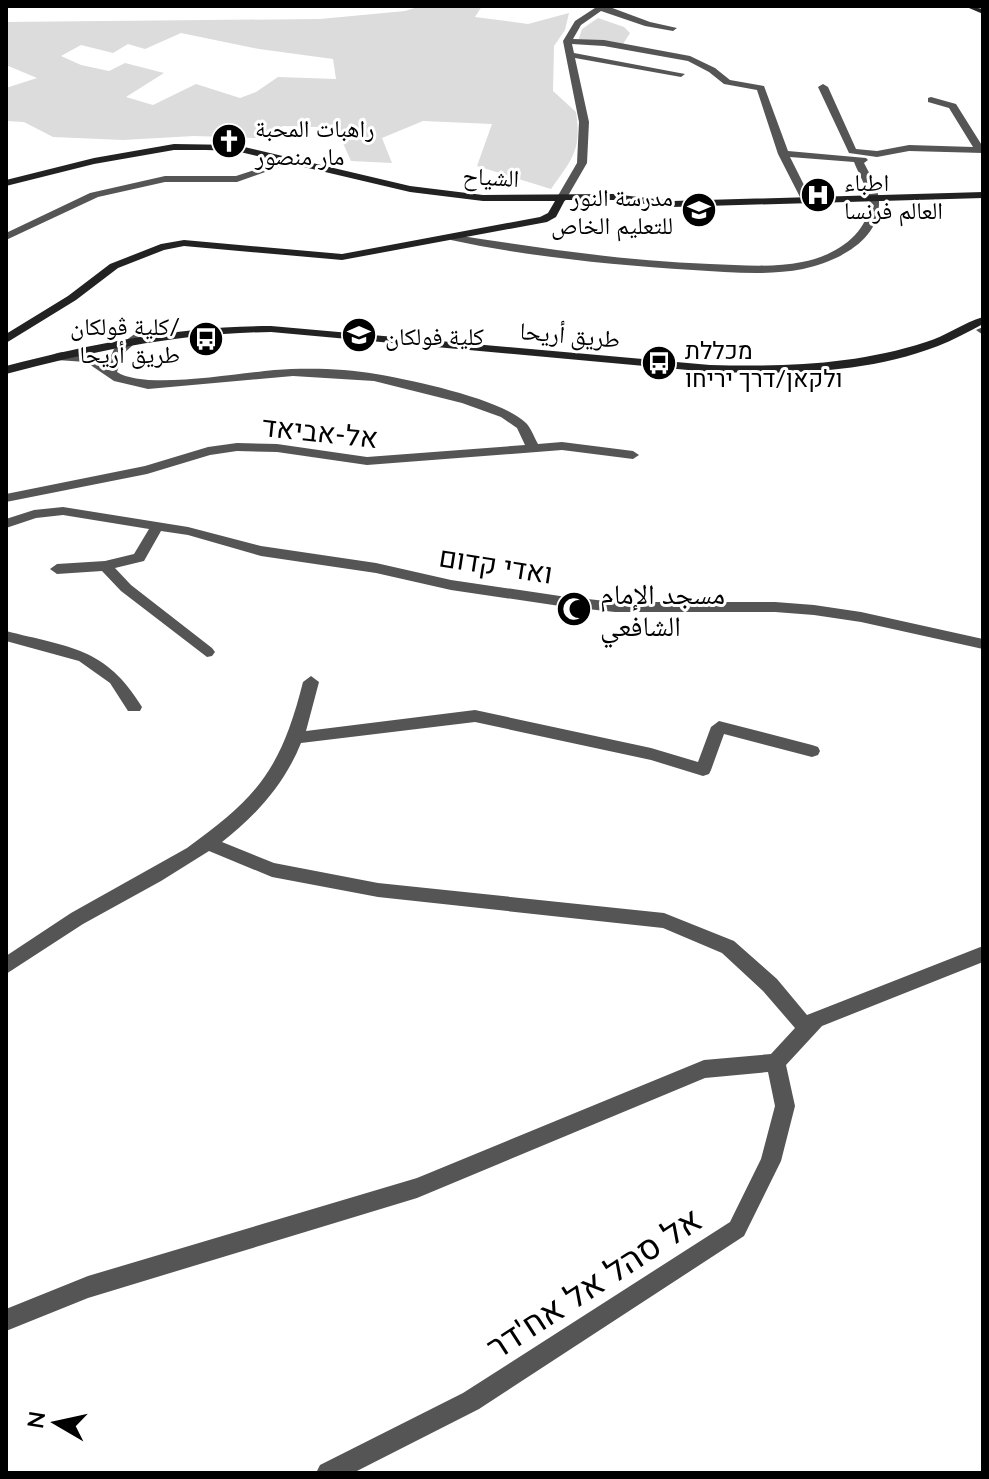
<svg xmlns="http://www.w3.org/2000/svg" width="989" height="1479" font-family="Lato,'Noto Naskh Arabic',Heebo,sans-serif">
<rect width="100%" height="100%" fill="#fff"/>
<!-- green -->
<g fill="#dcdcdc" fill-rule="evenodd">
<path d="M421 6H482L475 17 528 24 569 13 565 30 554 46 553 91 576 112C582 150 572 159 551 189L477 166 492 124 423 121 382 138 392 163 351 161 339 134 319 127 283 126 260 138 194 136 123 140 53 137 24 122 6 121V88L37 78 6 65V22L320 19 405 11ZM181 33 259 49 333 59 336 79 278 77 256 92 240 98 196 84 153 105 126 97 164 73 125 63 109 71 81 65 61 56 81 45 113 53 128 44 145 49Z"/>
<path d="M598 18 624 27 630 33 623 44 578 41 582 29Z"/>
</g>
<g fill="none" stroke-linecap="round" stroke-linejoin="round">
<!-- street -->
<g fill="#555" fill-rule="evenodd">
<path d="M598 6H607L650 22 677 28 673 31 645 26 601 11 581 25 573 39 604 40 690 56 715 68 730 80 764 86 788 151 866 158 868 160 864 163C870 175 879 188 879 202 880 242 835 262 803 269 767 276 729 272 693 270 613 265 530 257 451 240L450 238 455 235C540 248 624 261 710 264 740 265 772 268 802 262 831 257 869 236 869 202 868 188 859 175 854 162L790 157 811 199 802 201 778 154 757 90 724 84 709 72 688 61 604 46 572 44 574 53 685 74 681 77 575 58 589 122 587 163 565 201H557L556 199 577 163 579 122 563 41 575 21Z"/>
<path d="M823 84 828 87 856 149 877 151 909 145 973 147 949 108 928 102V98L931 97 956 104 983 147V153L909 151 877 157 849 153 818 87Z"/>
<path d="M288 159 296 161 237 182H165L98 197 6 240V233L90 193 165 176H236Z"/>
<path d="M983 327V335L976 330Z"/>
<path d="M136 333 142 337 123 354 117 372C148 392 250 370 291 369 318 368 350 369 376 374 411 380 502 399 526 423 531 428 534 437 538 444L562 442 633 451 639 455 633 459 562 450 367 465 277 452 237 451 210 455 147 474 6 502V494L145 466 208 447 237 443 277 444 367 457 525 445 517 428 501 417 462 403 374 381 293 376 148 389 114 381 86 362 57 360 51 356C66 346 93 356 107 365L114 349Z"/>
<path d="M63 507 188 527 261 546 376 563 451 580 560 596 615 602H775L814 605 861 612 983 639V649L861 622 814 615 775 612H615L560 606 451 590 376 573 261 556 188 535 161 531 144 561 115 568 131 585 212 648 215 652 212 656 207 657 121 591 102 571 57 574 50 569 57 564 105 561 134 554 149 529 63 515 36 518 6 528V519L34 510Z"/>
<path d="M6 631C68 647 106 647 142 707L140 711H128L110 683 79 661 6 641Z"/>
<path d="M311 676 319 682 306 731 475 710 651 748 698 762 711 727 719 721 812 745 818 747 820 751 818 755 812 757 724 734 711 770 709 774 703 776 651 760 475 722 301 743C285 783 256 816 222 842L274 863 378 883 664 913 734 941 777 979 807 1015 983 946V962L822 1026 786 1065 795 1106 781 1161 744 1236 479 1409 353 1473H316L320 1465 463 1393 730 1222 761 1159 775 1106 768 1072 705 1078 417 1198 88 1298 6 1331V1309L88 1276 417 1178 704 1060 771 1054 795 1028 763 991 722 953 663 928 378 897 272 877 209 851 161 881 83 924 6 974V956L71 913 187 848C258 797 281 769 303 682Z"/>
</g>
<!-- secondary -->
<g fill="#222" fill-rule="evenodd">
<path d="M968 6 983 9V14L969 8Z"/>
<path d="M174 144 236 145 410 186 483 195 613 194 672 201 983 192V198L672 207 613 200H565L556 217 547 222 342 260 184 246 164 250 118 268 76 300 6 343V334L68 296 110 264 161 244 184 240 342 254 540 217 548 213 555 201H483L410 192 236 151 206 150H174L94 164 6 186V180L94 158Z"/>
<path d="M983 317V324C968 332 953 340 938 346 866 374 786 374 710 372L271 332C179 333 94 351 6 374V366C94 343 180 326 271 326L710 365C784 367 855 365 926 342 946 336 963 323 983 317Z"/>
</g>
</g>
<!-- icons -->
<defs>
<g id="church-disc" transform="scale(1.8)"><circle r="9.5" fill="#000" stroke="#fff"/><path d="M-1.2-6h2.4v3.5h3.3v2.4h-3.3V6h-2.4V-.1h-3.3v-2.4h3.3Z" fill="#fff"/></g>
<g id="hospital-disc" transform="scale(1.8)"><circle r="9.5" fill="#000" stroke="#fff"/><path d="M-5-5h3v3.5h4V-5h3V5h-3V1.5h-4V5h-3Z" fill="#fff"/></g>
<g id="school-disc" transform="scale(1.8)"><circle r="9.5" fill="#000" stroke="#fff"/><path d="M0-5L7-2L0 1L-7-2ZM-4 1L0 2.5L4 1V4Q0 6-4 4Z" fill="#fff"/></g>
<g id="university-disc" transform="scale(1.8)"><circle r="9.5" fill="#000" stroke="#fff"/><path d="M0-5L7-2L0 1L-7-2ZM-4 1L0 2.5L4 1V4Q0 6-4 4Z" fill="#fff"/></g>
<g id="bus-disc" transform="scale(1.8)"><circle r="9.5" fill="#000" stroke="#fff"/><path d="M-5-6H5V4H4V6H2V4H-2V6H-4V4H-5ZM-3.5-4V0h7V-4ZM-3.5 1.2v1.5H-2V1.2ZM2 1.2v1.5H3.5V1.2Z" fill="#fff"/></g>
<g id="mosque-disc" transform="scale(1.8)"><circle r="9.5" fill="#000" stroke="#fff"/><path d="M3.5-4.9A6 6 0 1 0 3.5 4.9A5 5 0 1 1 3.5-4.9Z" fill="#fff"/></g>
</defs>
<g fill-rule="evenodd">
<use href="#church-disc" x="229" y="141"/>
<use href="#hospital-disc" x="818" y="195"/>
<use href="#school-disc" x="699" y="210"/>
<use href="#university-disc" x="359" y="335"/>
<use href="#bus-disc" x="206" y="339"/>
<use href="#bus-disc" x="659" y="363"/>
<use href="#mosque-disc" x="574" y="609"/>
</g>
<g text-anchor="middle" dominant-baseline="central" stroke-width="6" stroke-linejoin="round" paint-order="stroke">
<!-- far-poi labels -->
<g font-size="24" fill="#000" stroke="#fff" text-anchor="start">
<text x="255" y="127">راهبات المحبة<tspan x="255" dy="28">مار منصور</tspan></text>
<text x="844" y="181">اطباء<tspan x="844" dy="28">العالم فرنسا</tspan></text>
<text x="673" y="196" text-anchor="end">مدرسة النور<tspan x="673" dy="28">للتعليم الخاص</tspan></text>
<text x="180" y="325" text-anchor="end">كلية ڤولكان/<tspan x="180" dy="28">طريق أريحا</tspan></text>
<text x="385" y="335">كلية فولكان</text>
<text x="685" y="349">מכללת<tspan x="685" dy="28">ולקאן/דרך יריחו</tspan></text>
</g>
<!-- far-street labels -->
<g font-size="24" fill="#000" stroke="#fff">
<text transform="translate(491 176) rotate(3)">الشياح</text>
<text transform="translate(570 334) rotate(5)">طريق أريحا</text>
</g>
<!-- street labels -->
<g font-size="28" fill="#000" stroke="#fff">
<text transform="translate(320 431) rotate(6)">אל-אביאד</text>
<text transform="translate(496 564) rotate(9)">ואדי קדום</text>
</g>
<!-- poi labels -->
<g font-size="28" fill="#000" stroke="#fff" text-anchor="start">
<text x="600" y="593">مسجد الإمام<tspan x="600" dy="32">الشافعي</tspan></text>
</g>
<!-- near-street labels -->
<g font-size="34" fill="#000" stroke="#fff">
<text transform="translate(593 1282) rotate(-33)">אל סהל אל אח'דר</text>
</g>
</g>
<!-- border -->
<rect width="989" height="1479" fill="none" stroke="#000000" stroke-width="16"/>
<!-- north arrow -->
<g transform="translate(56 1423) rotate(279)" stroke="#ffffff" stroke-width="6" paint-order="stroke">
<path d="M0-6L14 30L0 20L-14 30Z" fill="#000000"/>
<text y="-12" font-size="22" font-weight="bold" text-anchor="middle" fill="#000000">N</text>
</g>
</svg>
